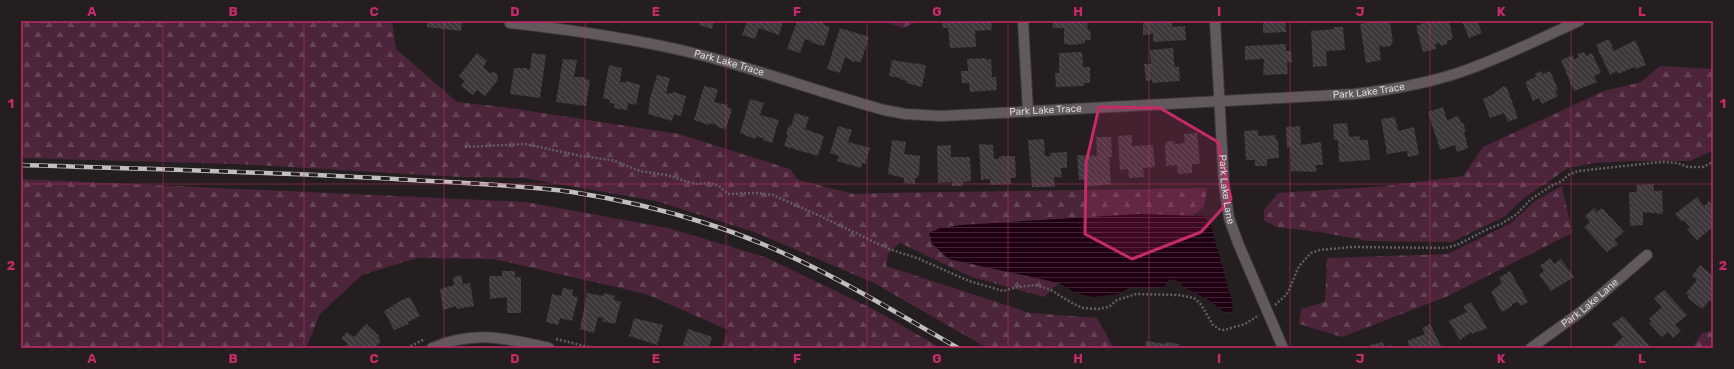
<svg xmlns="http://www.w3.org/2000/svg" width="1734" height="369" font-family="Rubik,sans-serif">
<defs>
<pattern id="forest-firs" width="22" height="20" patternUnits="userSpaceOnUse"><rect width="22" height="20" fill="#4c253b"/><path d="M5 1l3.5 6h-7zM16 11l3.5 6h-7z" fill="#654457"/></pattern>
<pattern id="water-rules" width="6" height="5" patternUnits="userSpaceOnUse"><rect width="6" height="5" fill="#1f0013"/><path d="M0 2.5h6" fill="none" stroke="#3f2435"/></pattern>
<pattern id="building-back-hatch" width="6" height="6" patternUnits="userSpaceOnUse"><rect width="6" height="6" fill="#3e373b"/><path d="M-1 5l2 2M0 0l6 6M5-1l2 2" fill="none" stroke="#595357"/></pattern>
</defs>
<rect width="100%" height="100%" fill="#241e21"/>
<!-- forest -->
<g fill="url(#forest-firs)">
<path d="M21 21H392L396 49 457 102 503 107 679 134 790 169 798 180 854 194 883 193 1207 188 1204 207 1192 216 1138 214 949 259 1059 283 1044 297 972 277 900 243 888 254 886 266 1030 313 1097 318 1114 348H987L874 283 757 233 656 201 524 178 461 177 236 164 21 158Z"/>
<path d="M882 21H919L903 28Z"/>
<path d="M1660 66 1713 69 1712 151 1690 161H1630L1594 163 1568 168 1523 199 1504 217 1452 242 1369 241 1319 232 1277 227 1264 221V210L1278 193 1386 186 1463 176 1483 147 1604 91 1641 82Z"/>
<path d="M21 179 526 202 668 228 765 257 873 309 941 348H722L728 330 646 294 494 259 417 258 362 275 320 314 306 348H21Z"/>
<path d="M1562 186 1572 233 1448 296 1342 337 1299 324 1301 309 1325 302 1327 258 1448 254 1511 223 1535 201Z"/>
<path d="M1713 331V348H1692L1702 333Z"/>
</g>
<!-- water -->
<path fill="url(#water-rules)" d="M1138 214 1204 216 1211 226 1232 302 1233 309 1230 313 1224 312 1209 300 1184 287 1178 281 1170 279 1163 288H1129L1118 294 1093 297 1076 293 1059 283 949 259 932 244 929 233 940 228 961 225Z"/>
<!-- building -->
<g fill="url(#building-back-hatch)">
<path d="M427 21H462L461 31 427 27Z"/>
<path d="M700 21H714L712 29 699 25Z"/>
<path d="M747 21H783L779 35 759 28 755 39 742 35Z"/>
<path d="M797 21H824L823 24 830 27 824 46 810 42 811 41 805 39 800 53 787 49Z"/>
<path d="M942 21H991L992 30 975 31 976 47 950 48 948 28H943Z"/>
<path d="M1052 21H1083L1084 23H1087L1088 30H1090L1091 40H1085V43L1072 45 1064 44V28H1053Z"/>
<path d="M1143 21H1172V27L1185 26 1186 40 1153 42V34L1143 35Z"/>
<path d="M1263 21H1285L1286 32 1263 33Z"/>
<path d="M1375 21H1390L1393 42H1391L1392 44 1390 46 1383 47 1379 45 1381 60 1366 63 1360 24Z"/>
<path d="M1428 21 1431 23 1436 21H1449L1453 39 1447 41V44L1441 46 1440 43 1435 44 1436 49 1423 52 1416 26Z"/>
<path d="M1462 21H1477L1482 33 1469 38Z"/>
<path d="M1334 27H1343L1345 50 1326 51 1327 66 1313 67 1311 31 1334 29Z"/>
<path d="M840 28 869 37 861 62 854 61V62L845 57 840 73 827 69Z"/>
<path d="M1609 39 1614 51 1635 40 1646 65 1636 69 1634 67 1618 74 1617 71 1610 75 1596 45Z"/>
<path d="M1286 44V51H1291L1292 62H1287L1288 74 1263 75 1264 59 1245 60V46Z"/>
<path d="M1173 48 1174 61 1175 67H1179L1180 81 1152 83V80L1146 81 1144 64H1151L1150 50Z"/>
<path d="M1082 52 1083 67H1090V83H1084V86L1056 87 1055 73H1059V53Z"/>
<path d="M1584 52 1586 56 1592 53 1601 73 1594 76 1597 82 1574 91 1561 60 1573 55 1574 59 1578 58V54Z"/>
<path d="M477 53 487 61 483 67 490 73 494 72 497 74 498 80 485 96 477 90 473 95 461 86 465 81 459 76Z"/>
<path d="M532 53 546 55 540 98 510 94 514 68H526L530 70Z"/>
<path d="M986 58V60L991 59 992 77H996L997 90 970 92 969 83H962L961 71H968L967 59Z"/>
<path d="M563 59 577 60 574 77H584V79L590 80 586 106 556 102Z"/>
<path d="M892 60 918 64V63L926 66 922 87 906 83 907 81 900 79 901 78 889 76Z"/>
<path d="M609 65 622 68 620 82 625 83 626 81 640 85 636 105 628 103 627 110 614 108 615 104 610 103V100L603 98Z"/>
<path d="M1541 71 1543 74 1550 71 1558 90 1555 91 1558 96 1542 104 1539 98 1533 101 1525 82 1536 77 1535 74Z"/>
<path d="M657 75 670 78 666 93 672 94 673 92 686 96 681 116 674 114 672 121 648 114 650 98Z"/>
<path d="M704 86 718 89 714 102 728 105 727 107 732 109 726 129 717 127V125H716L710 123 709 125 694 120Z"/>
<path d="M1504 86 1507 88 1518 118 1508 122 1504 113 1490 118 1483 99 1494 94V93Z"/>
<path d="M750 99 764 103 760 115 779 120 772 143 763 140 764 138H762L757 136 755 139 740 133Z"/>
<path d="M1443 107 1447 121 1457 116 1459 117 1461 123H1463L1466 131 1464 132 1468 148 1457 152 1455 145 1440 150 1428 112Z"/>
<path d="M795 113 809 117 805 129 824 136 818 156 784 146 788 135 786 134 789 125 791 126Z"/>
<path d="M1395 117 1398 131 1414 127 1419 155 1408 157 1407 151 1387 154 1381 119Z"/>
<path d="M1347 123 1349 137 1360 136V140H1368L1370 160 1339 162 1338 140H1334L1333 124Z"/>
<path d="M838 126 852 130 848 142 870 148 865 164 862 163 861 168 837 161 839 156 830 153Z"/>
<path d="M1300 126 1301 145 1321 142 1323 165H1316V172L1291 171 1290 147 1287 148 1286 127Z"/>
<path d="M1258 130V136L1275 135 1276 140H1278L1279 158 1267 159V166H1255V160H1246L1244 131Z"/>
<path d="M1197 133 1200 164H1192V173L1178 174 1177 165 1166 166 1165 144 1168 141H1173L1175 144 1185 143 1184 134Z"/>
<path d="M1132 135V146L1153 145 1155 167 1143 168 1144 177 1129 178 1128 169 1120 170 1118 136Z"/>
<path d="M1096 137H1111L1112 157H1109L1111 184 1085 187 1084 180H1079L1077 155 1097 156Z"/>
<path d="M1044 139 1045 156H1051L1050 153 1067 152V168H1061L1062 177H1054L1055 187H1032L1028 140Z"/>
<path d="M892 140 906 142 904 154 920 156 919 175 917 178H915V184L904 183V178L888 174Z"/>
<path d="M979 144 993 145 994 159H999V157L1003 156H1015L1016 178H1011V184L990 185V179L981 180Z"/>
<path d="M951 145V157H970L971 181 963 182V186H952V182L938 183 937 146Z"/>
<path d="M1654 184V191H1662L1663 214 1643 212V225L1630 226 1629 192H1637L1636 185Z"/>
<path d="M1697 197 1704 206 1709 201 1713 206V227L1697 240 1687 229 1690 227 1684 220 1682 222 1675 214Z"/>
<path d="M1594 208 1597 212 1602 208 1624 232 1614 240 1618 244 1607 252 1584 227 1590 222 1585 216Z"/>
<path d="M1550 258 1554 264 1561 259 1574 277 1551 291 1539 275 1544 271 1540 266Z"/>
<path d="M1700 265 1713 276V303L1710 300 1702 309 1687 297 1689 296 1686 293 1697 280 1692 276Z"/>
<path d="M502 271H515V277H521V313H507V297L490 299 489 276H502Z"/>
<path d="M1510 271 1528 302 1520 306 1518 302 1512 304V306L1502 312 1491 292 1502 283 1499 278Z"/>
<path d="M461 275 463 284 470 283 474 306 457 309 456 306 443 310 440 289 454 285 453 277Z"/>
<path d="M563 288 573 290 572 296 578 297 572 321 560 318 558 325 546 322 552 294 561 296Z"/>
<path d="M1664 290 1687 315 1675 325 1681 331 1673 338 1668 332 1662 337 1649 323 1652 321 1649 319 1662 307 1654 298Z"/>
<path d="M587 293 603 296 604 293 615 296 614 300 621 302 615 324 602 321 603 318 598 317 594 333 580 329Z"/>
<path d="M410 297 420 316 408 322 409 324 394 330 384 311 402 300Z"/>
<path d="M1471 302 1487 328 1479 332 1478 331 1472 334 1471 332 1460 340 1449 321 1467 312 1463 306Z"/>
<path d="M1623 316 1651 348H1611L1623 337 1612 324Z"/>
<path d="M634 318 663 325 657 345 629 336Z"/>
<path d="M366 324 379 336 378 337 381 341 375 348H344L348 344 341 338 347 332 354 337Z"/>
<path d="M1430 324 1442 348H1410L1407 341 1425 334 1422 328Z"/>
<path d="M688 329 712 337 709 348H682Z"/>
<path d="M1146 341 1165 344 1166 342 1179 344 1178 348H1145Z"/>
<path d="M1383 342 1384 347 1392 345V348H1371L1370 345Z"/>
</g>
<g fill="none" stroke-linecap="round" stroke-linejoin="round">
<!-- minor casing -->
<g stroke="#3f3a3d" stroke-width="12">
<g id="minor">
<path d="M1023 21 1028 112"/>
<path id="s1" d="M1215 21 1224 185 1229 218 1238 243 1283 348"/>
<path id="s2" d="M510 23C574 30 638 39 701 55 763 71 822 93 884 110L905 114 941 116 1354 94C1390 90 1424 84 1458 73 1500 59 1539 39 1579 21"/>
<path d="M432 348C474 330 506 338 549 348"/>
<path id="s3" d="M1531 348 1582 311 1647 255"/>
</g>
</g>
<!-- path -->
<g stroke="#635e61" stroke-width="2.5" stroke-dasharray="2 2" stroke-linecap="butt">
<path d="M465 147 525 144 581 156 612 160 640 171 666 175 695 184 710 183 719 186 728 194 756 193 773 195 822 217 889 249 917 258 969 281 1003 291 1017 287 1036 285 1051 290 1072 303 1083 308 1098 309 1109 307 1117 300 1136 294 1179 295 1194 298 1200 303 1213 325 1219 329 1224 330 1245 324 1259 315"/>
<path d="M1275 305 1286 295 1289 290 1299 266 1311 253 1320 250 1352 247 1445 248 1457 245 1488 229 1501 224 1517 214 1530 200 1551 186 1562 181 1568 175 1578 171 1661 162 1677 163 1688 167H1703L1713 162"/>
<path d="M556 339 593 348"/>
<path d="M407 348 425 339"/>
</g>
<!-- minor -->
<use href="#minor" stroke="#61595d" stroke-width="10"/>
<!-- rail casing -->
<g stroke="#c2bec0" stroke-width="4.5">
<path id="rail" d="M21 165C151 169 281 172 411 180 464 183 518 185 572 192 617 199 661 209 705 223 798 252 874 300 958 348"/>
</g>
<!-- rail -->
<use href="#rail" stroke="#241e21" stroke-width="3" stroke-dasharray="9" stroke-linecap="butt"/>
</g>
<!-- marked area -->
<path fill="#c52b68" fill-opacity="0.2" stroke="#c52b68" stroke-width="3" stroke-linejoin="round" d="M1099 107 1160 108 1218 142 1231 199 1201 232 1132 259 1085 234 1086 163Z"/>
<!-- grid -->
<path fill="none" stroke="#c52b68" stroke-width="1" stroke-opacity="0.55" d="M163 21V348M304 21V348M444 21V348M585 21V348M726 21V348M867 21V348M1008 21V348M1149 21V348M1290 21V348M1430 21V348M1571 21V348M21 184H1713"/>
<g text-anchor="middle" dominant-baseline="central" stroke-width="3.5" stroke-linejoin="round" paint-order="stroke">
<!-- street labels -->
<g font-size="10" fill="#dcd8da" stroke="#241e21">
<text stroke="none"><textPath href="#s2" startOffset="223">Park Lake Trace</textPath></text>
<text stroke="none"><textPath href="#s2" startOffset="871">Park Lake Trace</textPath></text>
<text stroke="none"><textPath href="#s2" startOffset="547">Park Lake Trace</textPath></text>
<text stroke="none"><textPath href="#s1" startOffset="169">Park Lake Lane</textPath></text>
<text stroke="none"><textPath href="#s3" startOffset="74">Park Lake Lane</textPath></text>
</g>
</g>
<!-- border -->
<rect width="1734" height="369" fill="none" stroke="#241e21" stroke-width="44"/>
<rect x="22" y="22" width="1690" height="325" fill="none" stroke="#c52b68" stroke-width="1.5"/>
<g font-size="13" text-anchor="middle" font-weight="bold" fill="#c52b68">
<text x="92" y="16">A</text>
<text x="233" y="16">B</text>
<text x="374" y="16">C</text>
<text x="515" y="16">D</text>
<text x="656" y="16">E</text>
<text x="797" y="16">F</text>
<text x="937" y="16">G</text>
<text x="1078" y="16">H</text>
<text x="1219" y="16">I</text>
<text x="1360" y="16">J</text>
<text x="1501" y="16">K</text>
<text x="1642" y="16">L</text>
<text x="11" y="108">1</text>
<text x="1723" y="108">1</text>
<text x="11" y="270">2</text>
<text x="1723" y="270">2</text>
<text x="92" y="363">A</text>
<text x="233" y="363">B</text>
<text x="374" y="363">C</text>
<text x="515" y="363">D</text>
<text x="656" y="363">E</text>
<text x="797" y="363">F</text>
<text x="937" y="363">G</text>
<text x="1078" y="363">H</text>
<text x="1219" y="363">I</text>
<text x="1360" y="363">J</text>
<text x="1501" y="363">K</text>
<text x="1642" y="363">L</text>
</g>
</svg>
